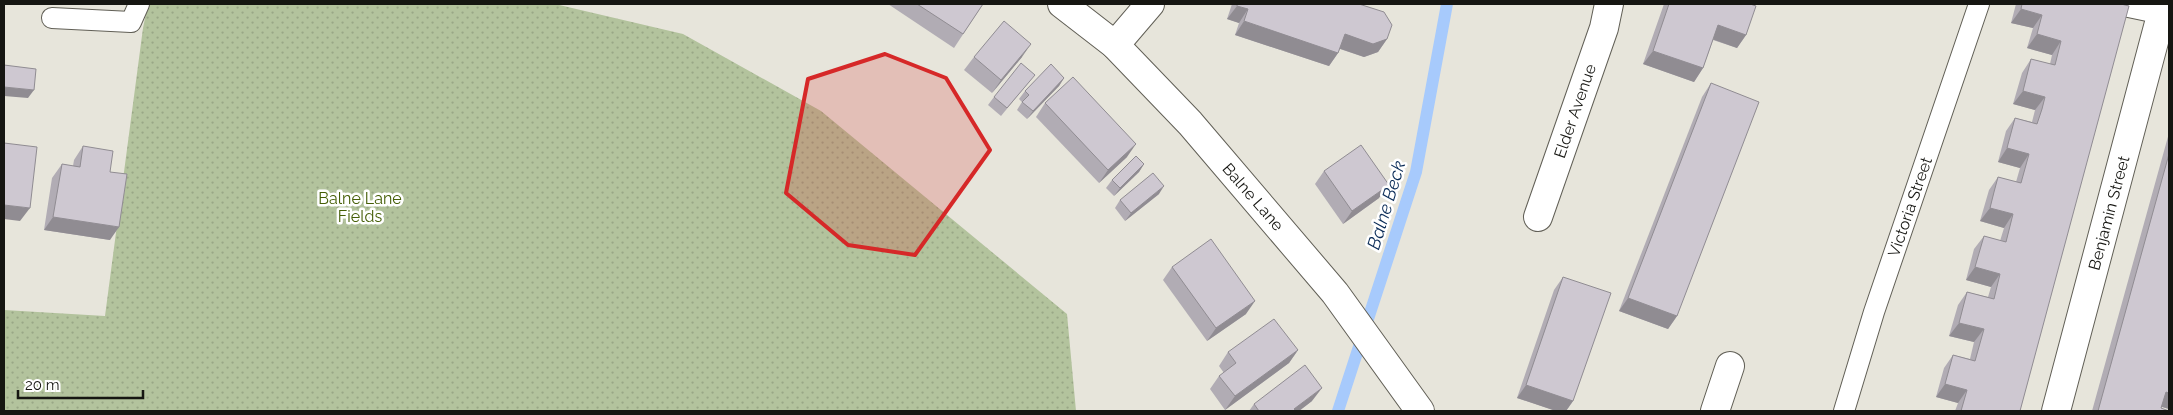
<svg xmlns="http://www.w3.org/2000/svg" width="2173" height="415" font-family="Raleway,sans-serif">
<defs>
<pattern id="park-dots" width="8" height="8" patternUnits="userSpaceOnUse" patternTransform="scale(1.25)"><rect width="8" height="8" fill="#b3c39d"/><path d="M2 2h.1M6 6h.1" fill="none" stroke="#99a786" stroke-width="1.8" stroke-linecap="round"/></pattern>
</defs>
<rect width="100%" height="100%" fill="#e7e5db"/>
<!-- park -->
<path fill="url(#park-dots)" d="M148 4H555L683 34 821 111 1067 314 1076 411H4V310L105 316 143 28Z"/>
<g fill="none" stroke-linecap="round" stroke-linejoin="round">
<!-- stream -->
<path stroke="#a7cafc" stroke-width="12" d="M1338 411 1416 172 1447 4"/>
<!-- service casing -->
<g stroke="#615f56" stroke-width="22">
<g id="service">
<path d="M2114 4 2162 14"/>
<path d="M52 18 131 22 139 4"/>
<path d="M1844 411 1874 312 1979 4"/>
</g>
</g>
<!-- minor casing -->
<g stroke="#615f56" stroke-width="30">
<g id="minor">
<path d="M1115 45 1150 4"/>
<path d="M1538 217 1604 28 1609 4"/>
<path d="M1715 411 1730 366"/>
<path d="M2056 411 2164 4"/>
</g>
</g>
<!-- tertiary casing -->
<g stroke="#615f56" stroke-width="30">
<path id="tertiary" d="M1062 4 1115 45 1190 123 1335 293 1420 411"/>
</g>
<!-- service -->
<use href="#service" stroke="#fff" stroke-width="20"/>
<!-- minor -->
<use href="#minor" stroke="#fff" stroke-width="28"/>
<!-- tertiary -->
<use href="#tertiary" stroke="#fff" stroke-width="28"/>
</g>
<!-- wall -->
<g fill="#b1acb4">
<path d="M888 4H983L954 48Z"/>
<path d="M1232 4H1359L1387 39 1378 52 1364 57 1340 49 1338 53 1329 66 1235 35 1239 23 1227 19Z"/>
<path d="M1664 4H1750L1746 35 1737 48 1713 40 1703 68 1694 82 1643 64Z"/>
<path d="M2016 4H2121L2020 411H1955L1958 403 1936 397 1944 368 1953 355 1970 359 1974 342 1949 336 1958 305 1967 292 1988 297 1991 287 1966 280 1974 249 1984 236 2000 241 2004 228 1980 221 1989 190 1998 177 2016 182 2020 168 1998 162 2006 131 2015 118 2032 122 2035 110 2013 104 2022 73 2031 59 2050 64 2052 55 2027 48 2033 28 2011 23Z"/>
<path d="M974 57H1022L992 93 964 70Z"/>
<path d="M1064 78 1059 86 1027 119 1017 110 1022 102 1019 99 1025 91Z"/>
<path d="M1029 82 1001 116 988 105 994 97Z"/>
<path d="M1711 83 1677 316 1668 329 1619 311 1702 97Z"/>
<path d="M1045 103 1127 157 1099 183 1036 117Z"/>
<path d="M2169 133V409L2162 407 2161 408 2169 411H2092Z"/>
<path d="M83 146 110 172V240L44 230 52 178 62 164 73 166 74 160Z"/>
<path d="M1144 164 1139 172 1114 196 1106 188 1112 180Z"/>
<path d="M1324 171 1379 198 1343 224 1315 184Z"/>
<path d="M1159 194 1125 221 1115 208 1120 200Z"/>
<path d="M1172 267 1246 314 1207 341 1163 280Z"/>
<path d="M1563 277 1573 401 1566 411H1556L1517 398 1554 290Z"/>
<path d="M1298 350 1289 363 1225 410 1210 389 1219 376 1224 373 1219 366 1228 352Z"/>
<path d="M1312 401 1299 411H1249L1254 404Z"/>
</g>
<!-- shaded-wall -->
<g fill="#908c92">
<path d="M1237 6 1248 9 1239 23 1227 19Z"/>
<path d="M2021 9 2042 15 2033 28 2011 23Z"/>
<path d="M1244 21 1338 53 1329 66 1235 35Z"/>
<path d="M1718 25 1746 35 1737 48 1709 38Z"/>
<path d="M1345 34 1387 39 1378 52 1364 57 1335 47Z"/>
<path d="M2037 34 2061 41 2052 55 2027 48Z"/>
<path d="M1031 44 1022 57 992 93 1001 80Z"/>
<path d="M1653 51 1703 68 1694 82 1643 64Z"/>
<path d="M1064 78 1059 86 1027 119 1033 111Z"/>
<path d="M4 87 34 90 28 98 4 96Z"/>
<path d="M2023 91 2045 97 2035 110 2013 104Z"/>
<path d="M1136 144 1127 157 1099 183 1108 170Z"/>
<path d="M2007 148 2029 154 2020 168 1998 162Z"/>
<path d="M1144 164 1139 172 1114 196 1120 188Z"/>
<path d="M1389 185 1379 198 1343 224 1352 211Z"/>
<path d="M1164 186 1159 194 1125 221 1131 213Z"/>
<path d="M4 205 30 208 20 221 4 219Z"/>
<path d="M1990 208 2013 214 2004 228 1980 221Z"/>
<path d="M53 217 119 227 110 240 44 230Z"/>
<path d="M1975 267 2000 274 1991 287 1966 280Z"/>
<path d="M1628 298 1677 316 1668 329 1619 311Z"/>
<path d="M1255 301 1246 314 1207 341 1216 328Z"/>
<path d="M1959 323 1984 329 1974 342 1949 336Z"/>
<path d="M1298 350 1289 363 1225 410 1235 396Z"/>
<path d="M1945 384 1967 390 1958 403 1936 397Z"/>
<path d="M1526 385 1573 401 1566 411H1556L1517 398Z"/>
<path d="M1322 388 1312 401 1299 411H1292L1294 409Z"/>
<path d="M2166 392 2169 393V409L2156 405Z"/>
</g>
<!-- building -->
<g fill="#cec8d1" stroke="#908c92">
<path d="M917 4H983L963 34Z"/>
<path d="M1237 4H1359L1384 12 1392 25 1387 39 1373 44 1345 34 1338 53 1244 21 1248 9 1237 6Z"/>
<path d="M1669 4H1750L1756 6 1746 35 1718 25 1703 68 1653 51Z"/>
<path d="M2022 4H2121L2129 6 2020 411H1961L1967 390 1945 384 1953 355 1975 361 1984 329 1959 323 1967 292 1994 299 2000 274 1975 267 1984 236 2006 242 2013 214 1990 208 1994 192 1998 177 2021 183 2029 154 2007 148 2015 118 2037 124 2042 109 2045 97 2023 91 2031 59 2055 65 2061 41 2037 34 2042 15 2021 9Z"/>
<path d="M1004 21 1031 44 1001 80 974 57Z"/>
<path d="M1021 63 1035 75 1007 108 994 97Z"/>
<path d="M1051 64 1064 78 1033 111 1022 102 1029 95 1025 91Z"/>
<path d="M4 65 36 69 34 90 4 87Z"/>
<path d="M1073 77 1136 144 1108 170 1045 103Z"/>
<path d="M1711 83 1759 102 1677 316 1628 298Z"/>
<path d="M4 143 37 147 30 208 4 205Z"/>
<path d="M1361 145 1389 185 1352 211 1324 171Z"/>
<path d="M83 146 113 151 110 172 127 174 119 227 53 217 62 164 80 167Z"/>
<path d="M2169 154V393L2166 392 2161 408 2169 411H2098Z"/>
<path d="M1136 156 1144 164 1120 188 1112 180Z"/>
<path d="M1153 173 1164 186 1131 213 1120 200Z"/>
<path d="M1211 239 1255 301 1216 328 1172 267Z"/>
<path d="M1563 277 1611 293 1573 401 1526 385Z"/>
<path d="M1274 319 1298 350 1235 396 1219 376 1236 363 1228 352Z"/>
<path d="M1305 365 1322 388 1294 409 1296 411H1259L1254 404Z"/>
</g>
<!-- marked area -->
<path fill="#d62828" fill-opacity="0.2" stroke="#d62828" stroke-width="4" stroke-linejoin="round" d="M885 54 946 78 990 150 915 255 848 245 786 193 808 79Z"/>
<g text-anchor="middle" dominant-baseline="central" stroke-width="5" stroke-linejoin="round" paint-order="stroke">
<!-- street labels -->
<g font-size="16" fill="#161612" stroke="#fff">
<text transform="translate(1575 111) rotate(-71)">Elder Avenue</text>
<text transform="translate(1253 197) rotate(49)">Balne Lane</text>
<text transform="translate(1910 207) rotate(-71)">Victoria Street</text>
<text transform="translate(2109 213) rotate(-75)">Benjamin Street</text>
</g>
<!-- park labels -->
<g font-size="16" fill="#455e06" stroke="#fff">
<text x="360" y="198">Balne Lane<tspan x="360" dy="18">Fields</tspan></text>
</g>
<!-- water labels -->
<g font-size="18" font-style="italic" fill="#082a56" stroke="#fff">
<text transform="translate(1386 205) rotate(-73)">Balne Beck</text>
</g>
</g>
<!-- border -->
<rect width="2173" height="415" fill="none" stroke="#161612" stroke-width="10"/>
<!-- scale -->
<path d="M18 390v8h125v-8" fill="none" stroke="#161612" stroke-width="2.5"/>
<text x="25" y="390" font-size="15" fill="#161612" stroke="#ffffff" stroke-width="4" paint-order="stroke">20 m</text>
</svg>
